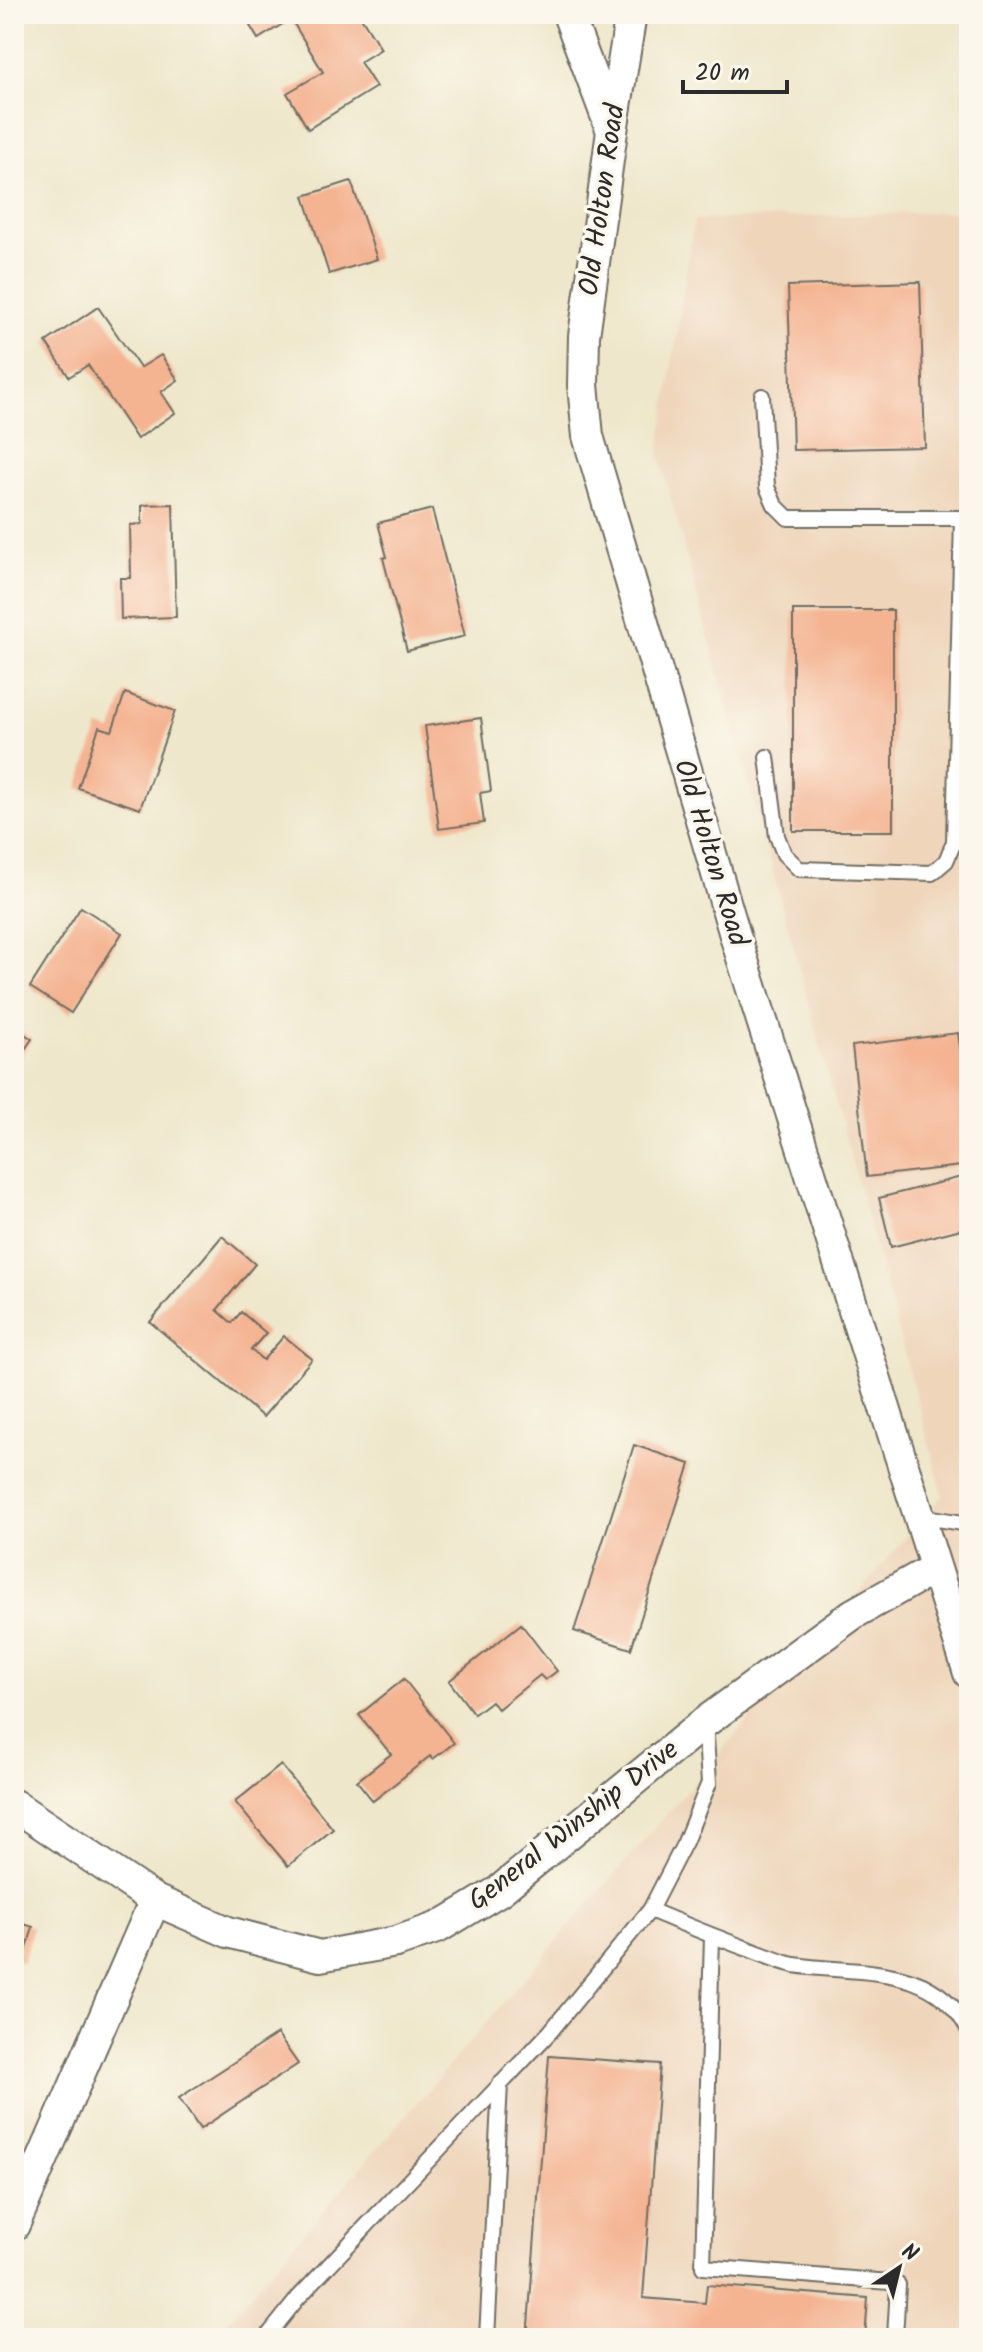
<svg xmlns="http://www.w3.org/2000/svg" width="983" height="2352" font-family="Kalam,sans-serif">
<rect width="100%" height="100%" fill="#fbf7ec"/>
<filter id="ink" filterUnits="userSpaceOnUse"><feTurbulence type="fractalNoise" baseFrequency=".0125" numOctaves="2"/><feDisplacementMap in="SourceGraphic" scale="16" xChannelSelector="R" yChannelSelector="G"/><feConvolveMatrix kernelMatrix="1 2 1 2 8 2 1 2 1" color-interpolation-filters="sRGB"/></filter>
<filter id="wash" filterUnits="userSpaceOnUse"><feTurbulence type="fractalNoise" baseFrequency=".006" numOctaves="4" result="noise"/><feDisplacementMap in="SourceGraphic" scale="32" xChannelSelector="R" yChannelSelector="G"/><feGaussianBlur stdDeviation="1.8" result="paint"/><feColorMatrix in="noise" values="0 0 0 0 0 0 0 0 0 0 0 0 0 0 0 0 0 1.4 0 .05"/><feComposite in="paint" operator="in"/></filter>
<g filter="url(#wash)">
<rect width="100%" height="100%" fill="#efe7cb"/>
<!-- built -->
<path fill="#efd6bb" d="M969 211V2338H213L943 1495 659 455 694 220Z"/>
<g id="blocks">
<!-- building -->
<g fill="#f4b391">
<path d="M243 14H359L381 49 360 62 376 87 308 129 287 93 323 72 291 19 258 39Z"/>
<path d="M351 181 377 259 329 274 304 196Z"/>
<path d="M920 282 925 447 793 450 788 286Z"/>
<path d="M98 307 140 368 161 355 178 380 161 392 175 413 137 439 88 365 69 377 46 342Z"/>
<path d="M173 504 176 617 121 619 120 578H131L130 525 142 524V505Z"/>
<path d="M432 509 465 636 407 651 383 558 387 557 378 523Z"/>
<rect x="793" y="610" width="100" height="221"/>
<path d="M125 693 175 711 140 809 78 788 99 727 112 731Z"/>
<path d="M481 718 491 791 480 793 484 823 439 829 425 726Z"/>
<path d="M81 907 122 933 71 1013 30 987Z"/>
<path d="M14 1027 32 1039 14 1065Z"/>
<path d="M958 1033 961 1053 969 1052V1115H967L969 1165 867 1177 852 1046Z"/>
<path d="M969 1175V1227L891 1247 879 1198Z"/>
<path d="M222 1236 255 1264 217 1310 232 1323 241 1312 266 1333 251 1350 263 1360 284 1336 312 1359 263 1417 150 1322Z"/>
<path d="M634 1445 690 1464 631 1649 574 1631Z"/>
<path d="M521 1624 557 1671 545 1680 540 1675 498 1709 491 1701 474 1714 449 1681Z"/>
<path d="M404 1679 454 1743 433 1759 430 1756 373 1801 357 1781 391 1754 359 1715Z"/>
<path d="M281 1765 333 1829 288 1866 235 1802Z"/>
<path d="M14 1921 33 1927 23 1962 14 1960Z"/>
<path d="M277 2034 298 2064 200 2129 179 2098Z"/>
<path d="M549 2056 660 2064 643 2298 705 2303 707 2285 868 2298 865 2338H527Z"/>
</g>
</g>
</g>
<g filter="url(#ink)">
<use href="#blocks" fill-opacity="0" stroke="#706d63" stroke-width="2"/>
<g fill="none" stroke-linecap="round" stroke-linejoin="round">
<!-- lane casing -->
<g stroke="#706d63" stroke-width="18">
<g id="lane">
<path d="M762 396 767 487 775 505 788 518H969"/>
<path d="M767 757 777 836 784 854 799 869 932 873 946 861 954 842 962 518"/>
<path d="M919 1516 969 1524"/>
<path d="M650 1910C683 1924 715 1937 748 1949 762 1954 779 1962 794 1965 858 1975 934 1961 969 2031"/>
<path d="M712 1936 703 2267 890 2282 898 2285 895 2338"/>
<path d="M266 2338 298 2298 550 2032 650 1910 685 1842 709 1783 705 1722"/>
<path d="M487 2338 500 2084"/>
</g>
</g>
<!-- street casing -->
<g stroke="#706d63" stroke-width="34">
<g id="street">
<path d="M568 14 612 131"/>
<path d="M631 14 612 131 584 336 583 385 588 436 737 942 969 1673"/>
<path d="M14 1805 155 1900 228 1932 320 1956 396 1942 439 1927 499 1891 705 1722 853 1614 935 1568"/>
<path d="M14 2225 155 1900"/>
</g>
</g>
<!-- lane -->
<use href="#lane" stroke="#fff" stroke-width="14"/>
<!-- street -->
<use href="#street" stroke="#fff" stroke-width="30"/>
</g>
</g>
<g text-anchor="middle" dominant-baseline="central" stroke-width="7" stroke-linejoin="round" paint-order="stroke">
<!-- street labels -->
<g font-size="28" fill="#2b2b2b" stroke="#fbf7ec">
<text transform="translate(603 200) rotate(-82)">Old Holton Road</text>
<text transform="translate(710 853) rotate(73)">Old Holton Road</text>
<text transform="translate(574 1826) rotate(-38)">General Winship Drive</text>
</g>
</g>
<!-- margin -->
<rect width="983" height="2352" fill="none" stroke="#fbf7ec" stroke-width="48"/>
<!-- north arrow -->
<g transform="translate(899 2268) rotate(35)" stroke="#fbf7ec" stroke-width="6" paint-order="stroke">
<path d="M0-6L14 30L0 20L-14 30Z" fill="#2b2b2b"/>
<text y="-12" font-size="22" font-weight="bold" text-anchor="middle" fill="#2b2b2b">N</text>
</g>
<!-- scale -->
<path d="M683 80v12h104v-12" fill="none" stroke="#2b2b2b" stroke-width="4"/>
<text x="695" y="80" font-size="24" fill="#2b2b2b" stroke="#fbf7ec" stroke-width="6" paint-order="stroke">20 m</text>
</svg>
